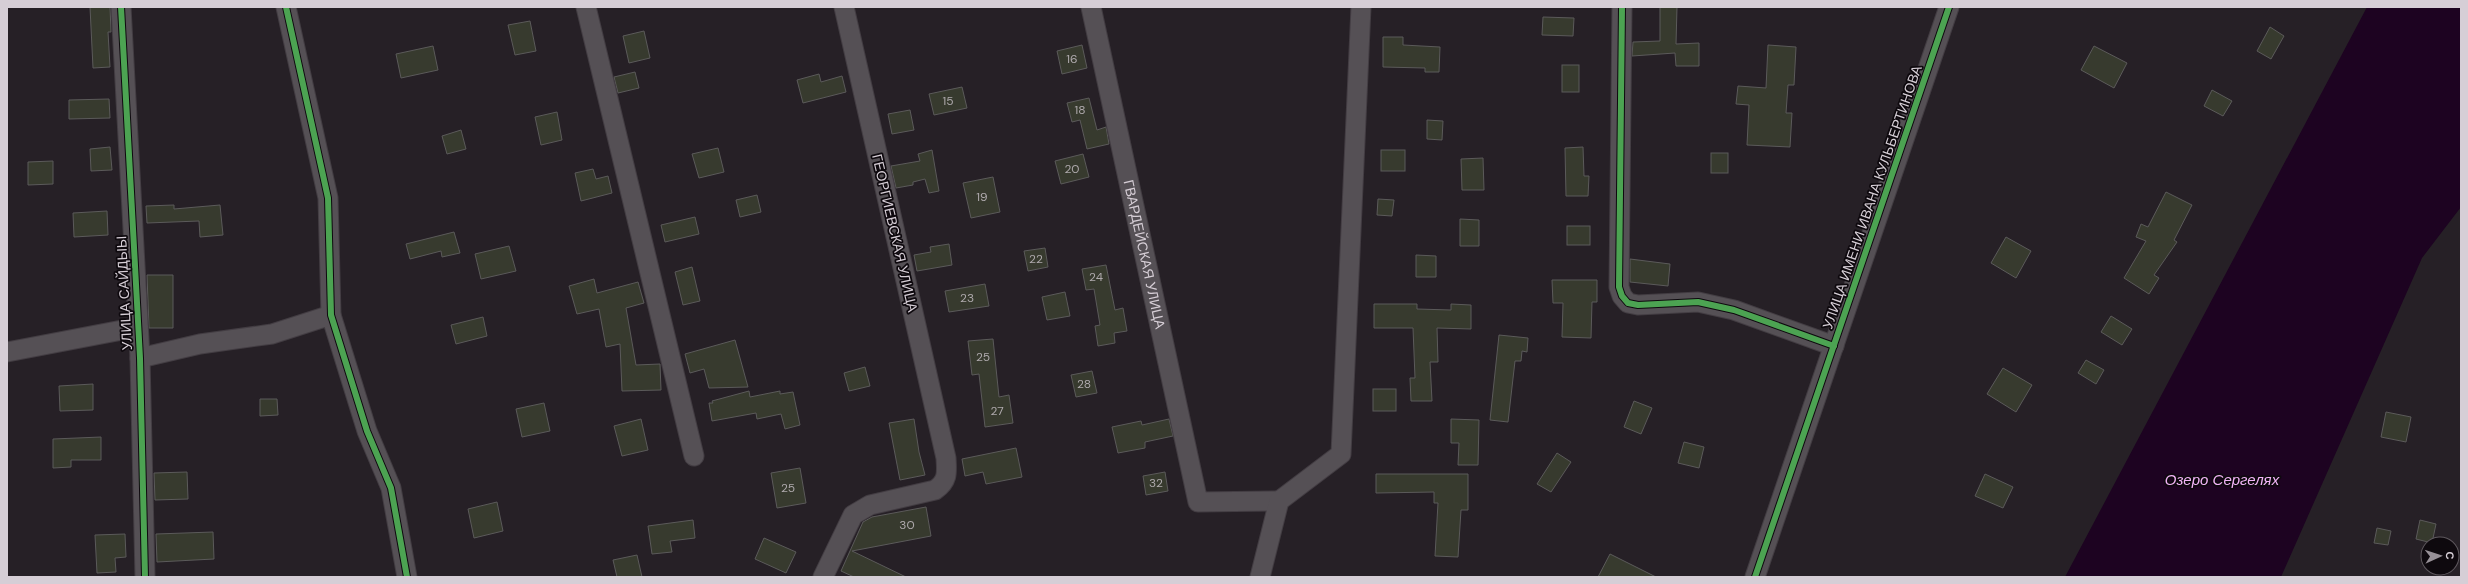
<svg xmlns="http://www.w3.org/2000/svg" width="2468" height="584" font-family="'DM Sans',sans-serif">
<rect width="100%" height="100%" fill="#262026"/>
<!-- water -->
<path fill="#1d0321" d="M2367 7H2461V207L2422 258 2281 577H2065Z"/>
<!-- building -->
<g fill="#373a2e" stroke="#5b5a5a">
<path d="M90 7H110L111 32H108L110 67 93 68Z"/>
<path d="M1660 7H1677L1676 44 1699 43V66H1676L1675 53 1632 56 1633 42 1660 41Z"/>
<path d="M1543 17 1574 18 1573 36 1542 35Z"/>
<path d="M530 21 536 51 515 55 508 25Z"/>
<path d="M2270 27 2284 36 2271 59 2257 51Z"/>
<path d="M644 31 650 58 629 63 623 36Z"/>
<path d="M1383 37H1403V45L1440 47 1439 72H1425V68L1383 67Z"/>
<path d="M1082 45 1087 68 1062 74 1057 51Z"/>
<path d="M1768 45 1796 47 1794 85H1788L1786 113H1792L1790 147 1747 145 1749 105 1736 104 1738 86 1766 88Z"/>
<path d="M433 46 438 70 401 78 396 54Z"/>
<path d="M2094 46 2127 63 2114 88 2081 70Z"/>
<rect x="1562" y="65" width="17" height="27"/>
<path d="M635 72 639 88 618 93 614 77Z"/>
<path d="M819 74 821 82 842 76 846 92 803 103 797 80Z"/>
<path d="M962 87 967 108 934 115 929 94Z"/>
<path d="M2212 90 2232 101 2223 116 2204 106Z"/>
<path d="M1089 98 1097 130 1106 127 1109 144 1087 149 1080 120 1072 122 1067 103Z"/>
<path d="M109 99 110 118 69 119V100Z"/>
<path d="M910 110 914 130 892 134 888 114Z"/>
<path d="M557 112 562 140 541 145 535 117Z"/>
<path d="M1427 120 1443 121 1442 140 1427 139Z"/>
<path d="M461 130 466 149 447 154 442 136Z"/>
<path d="M110 147 112 170 91 171 90 149Z"/>
<path d="M1583 147 1584 176H1589L1588 196H1566L1565 148Z"/>
<path d="M718 148 724 172 699 178 692 154Z"/>
<path d="M932 150 939 191 929 193 925 179 913 182V185L896 188 891 166 920 161 918 154Z"/>
<rect x="1381" y="150" width="24" height="21"/>
<rect x="1711" y="153" width="17" height="20"/>
<path d="M1083 154 1089 177 1061 184 1055 161Z"/>
<path d="M1483 158 1484 190H1462L1461 159Z"/>
<path d="M53 161V184L28 185V162Z"/>
<path d="M593 169 596 179 608 176 612 193 581 201 575 173Z"/>
<path d="M993 177 1000 212 971 218 963 183Z"/>
<path d="M2166 192 2192 205 2174 240 2177 242 2154 275 2159 278 2149 294 2124 278 2146 241 2136 237 2141 224 2148 227Z"/>
<path d="M757 195 761 212 740 217 736 200Z"/>
<path d="M1378 199 1394 200 1392 216 1377 215Z"/>
<path d="M174 205V209L220 205 223 235 200 237 199 221 147 223 146 206Z"/>
<path d="M107 211 108 235 74 237 73 213Z"/>
<path d="M695 217 699 234 665 242 661 225Z"/>
<path d="M1460 219 1479 220V246H1460Z"/>
<rect x="1567" y="226" width="23" height="19"/>
<path d="M454 232 460 253 442 257 441 251 410 259 406 244Z"/>
<path d="M2006 237 2031 251 2016 278 1991 263Z"/>
<path d="M949 244 952 265 917 271 914 255 931 252 930 247Z"/>
<path d="M509 246 516 271 481 279 475 254Z"/>
<path d="M1045 248 1048 267 1028 271 1024 251Z"/>
<path d="M1416 255 1436 256V277H1416Z"/>
<path d="M1630 259 1670 264 1668 286 1630 282Z"/>
<path d="M1106 265 1115 310 1123 308 1127 331 1114 333 1115 343 1098 346 1095 326 1100 325 1094 289 1086 290 1082 269Z"/>
<path d="M692 267 700 301 683 305 675 272Z"/>
<path d="M147 275H173V328H149Z"/>
<path d="M594 279 597 293 638 282 644 303 626 308 636 365 660 364 661 390 622 391 620 344 606 347 599 309 577 314 569 286Z"/>
<path d="M1552 280H1597V302H1592L1591 338 1562 337 1563 303H1553Z"/>
<path d="M985 284 989 306 949 312 945 291Z"/>
<path d="M1065 292 1070 316 1047 320 1042 297Z"/>
<path d="M1374 304H1417V309L1451 310V304L1471 305V329L1437 328 1438 362H1430L1432 401H1411L1410 378H1415L1413 328H1374Z"/>
<path d="M2111 316 2132 329 2122 345 2101 332Z"/>
<path d="M483 317 487 336 456 344 451 325Z"/>
<path d="M1499 335 1528 338 1527 352 1522 351 1521 361H1515L1508 422 1490 420Z"/>
<path d="M993 339 999 397 1009 395 1013 423 985 427 979 374 972 375 968 341Z"/>
<path d="M735 340 748 387 709 388 704 369 690 373 685 354Z"/>
<path d="M2086 360 2104 370 2096 384 2078 373Z"/>
<path d="M865 367 870 386 849 391 844 373Z"/>
<path d="M2003 368 2032 385 2016 412 1987 394Z"/>
<path d="M1092 371 1097 393 1076 397 1071 375Z"/>
<path d="M93 384V410L60 411 59 386Z"/>
<rect x="1373" y="389" width="23" height="22"/>
<path d="M749 391 750 397 780 391V394L793 392 800 425 785 429 781 414 757 419 756 413 712 421 709 403H713L712 401Z"/>
<path d="M260 399H277L278 415 260 416Z"/>
<path d="M1634 401 1652 408 1641 434 1624 427Z"/>
<path d="M544 403 550 431 522 437 516 409Z"/>
<path d="M2386 412 2411 417 2406 442 2381 437Z"/>
<path d="M641 419 648 450 622 456 614 426Z"/>
<path d="M914 419 919 452 925 475 900 480 889 423Z"/>
<path d="M1169 419 1173 436 1145 442V448L1118 453 1112 427 1141 421 1142 425Z"/>
<path d="M1451 419 1479 420 1478 465H1458L1459 443H1451Z"/>
<path d="M101 437V460H71V467L53 468V439Z"/>
<path d="M1684 442 1704 447 1699 468 1678 463Z"/>
<path d="M1016 448 1022 477 986 484 983 472 965 476 962 459Z"/>
<path d="M1557 453 1571 462 1551 492 1537 484Z"/>
<path d="M800 468 806 503 777 508 771 473Z"/>
<path d="M187 472 188 499 155 500 154 473Z"/>
<path d="M1165 472 1168 491 1146 495 1143 476Z"/>
<path d="M1376 474H1468V510H1461L1458 557 1435 556 1438 503H1434V492L1376 493Z"/>
<path d="M1985 474 2013 487 2003 508 1975 496Z"/>
<path d="M497 502 503 531 474 538 468 509Z"/>
<path d="M926 507 931 536 852 551 906 577H854L841 571 863 522 872 517Z"/>
<path d="M693 520 695 538 670 541 672 552 652 554 648 526Z"/>
<path d="M2420 520 2436 524 2432 543 2416 539Z"/>
<path d="M2377 528 2391 531 2388 545 2374 543Z"/>
<path d="M213 532 214 559 157 562 156 534Z"/>
<path d="M125 534 126 557 115 558 116 572 97 573 95 535Z"/>
<path d="M764 538 796 552 786 573 755 559Z"/>
<path d="M1610 554 1656 577H1598Z"/>
<path d="M637 555 642 577H617L613 560Z"/>
</g>
<g fill="none" stroke-linecap="round" stroke-linejoin="round">
<!-- minor casing -->
<g stroke="#433d43" stroke-width="21">
<g id="minor">
<path d="M121 7 140 358 145 577"/>
<path d="M286 7 328 198 331 315 367 431 391 488 407 577"/>
<path d="M586 7 694 456"/>
<path id="s1" d="M1091 7 1198 502 1279 501"/>
<path d="M1622 7 1619 287 1622 296 1628 303 1638 305 1698 302 1734 310 1834 346"/>
<path d="M7 352 138 327"/>
<path d="M140 358 200 344 272 334 331 315"/>
<path d="M823 577 853 515 870 505 935 490C948 481 947 473 946 458L844 7"/>
<path d="M1260 577 1279 501 1341 454 1361 7"/>
<path d="M1755 577 1949 7"/>
</g>
</g>
<!-- minor -->
<use href="#minor" stroke="#555055" stroke-width="19"/>
<!-- cycleway casing -->
<g stroke="#0e090e" stroke-width="8">
<g id="cycleway">
<path d="M121 7 140 358 145 577"/>
<path d="M286 7 328 198 331 315 367 431 391 488 407 577"/>
<path d="M1622 7 1619 287 1622 296 1628 303 1638 305 1698 302 1734 310 1834 346"/>
<path d="M1755 577 1949 7"/>
</g>
</g>
<!-- cycleway -->
<use href="#cycleway" stroke="#4ca352" stroke-width="6"/>
</g>
<g text-anchor="middle" dominant-baseline="central" stroke-width="3.5" stroke-linejoin="round" paint-order="stroke">
<!-- number labels -->
<g font-size="12" fill="#aea9ac">
<text x="1072" y="59">16</text>
<text x="948" y="101">15</text>
<text x="1080" y="110">18</text>
<text x="1072" y="169">20</text>
<text x="982" y="197">19</text>
<text x="1036" y="259">22</text>
<text x="1096" y="277">24</text>
<text x="967" y="298">23</text>
<text x="983" y="357">25</text>
<text x="1084" y="384">28</text>
<text x="997" y="411">27</text>
<text x="1156" y="483">32</text>
<text x="788" y="488">25</text>
<text x="907" y="525">30</text>
</g>
<!-- street labels -->
<g font-size="14" fill="#d6ced6" stroke="#0e090e">
<text transform="translate(1872 197) rotate(-71)">УЛИЦА ИМЕНИ ИВАНА КУЛЬБЕРТИНОВА</text>
<text transform="translate(895 233) rotate(77)">ГЕОРГИЕВСКАЯ УЛИЦА</text>
<text stroke="none"><textPath href="#s1" startOffset="253">ГВАРДЕЙСКАЯ УЛИЦА</textPath></text>
<text transform="translate(124 293) rotate(-93)">УЛИЦА САЙДЫЫ</text>
</g>
<!-- water labels -->
<g font-size="15" font-style="italic" fill="#f2b4f7" stroke="#0e090e">
<text x="2222" y="480">Озеро Сергелях</text>
</g>
</g>
<!-- border -->
<rect width="2468" height="584" fill="none" stroke="#d6ced6" stroke-width="16"/>
<!-- north arrow -->
<g transform="translate(2440 556) rotate(87)"><circle r="19" fill="#0e090e" stroke="#5e585e"/>
<path d="M0-3L7 15L0 10L-7 15Z" fill="#989198"/>
<text y="-6" font-size="11" font-weight="bold" text-anchor="middle" fill="#d6ced6">С</text>
</g>
</svg>
